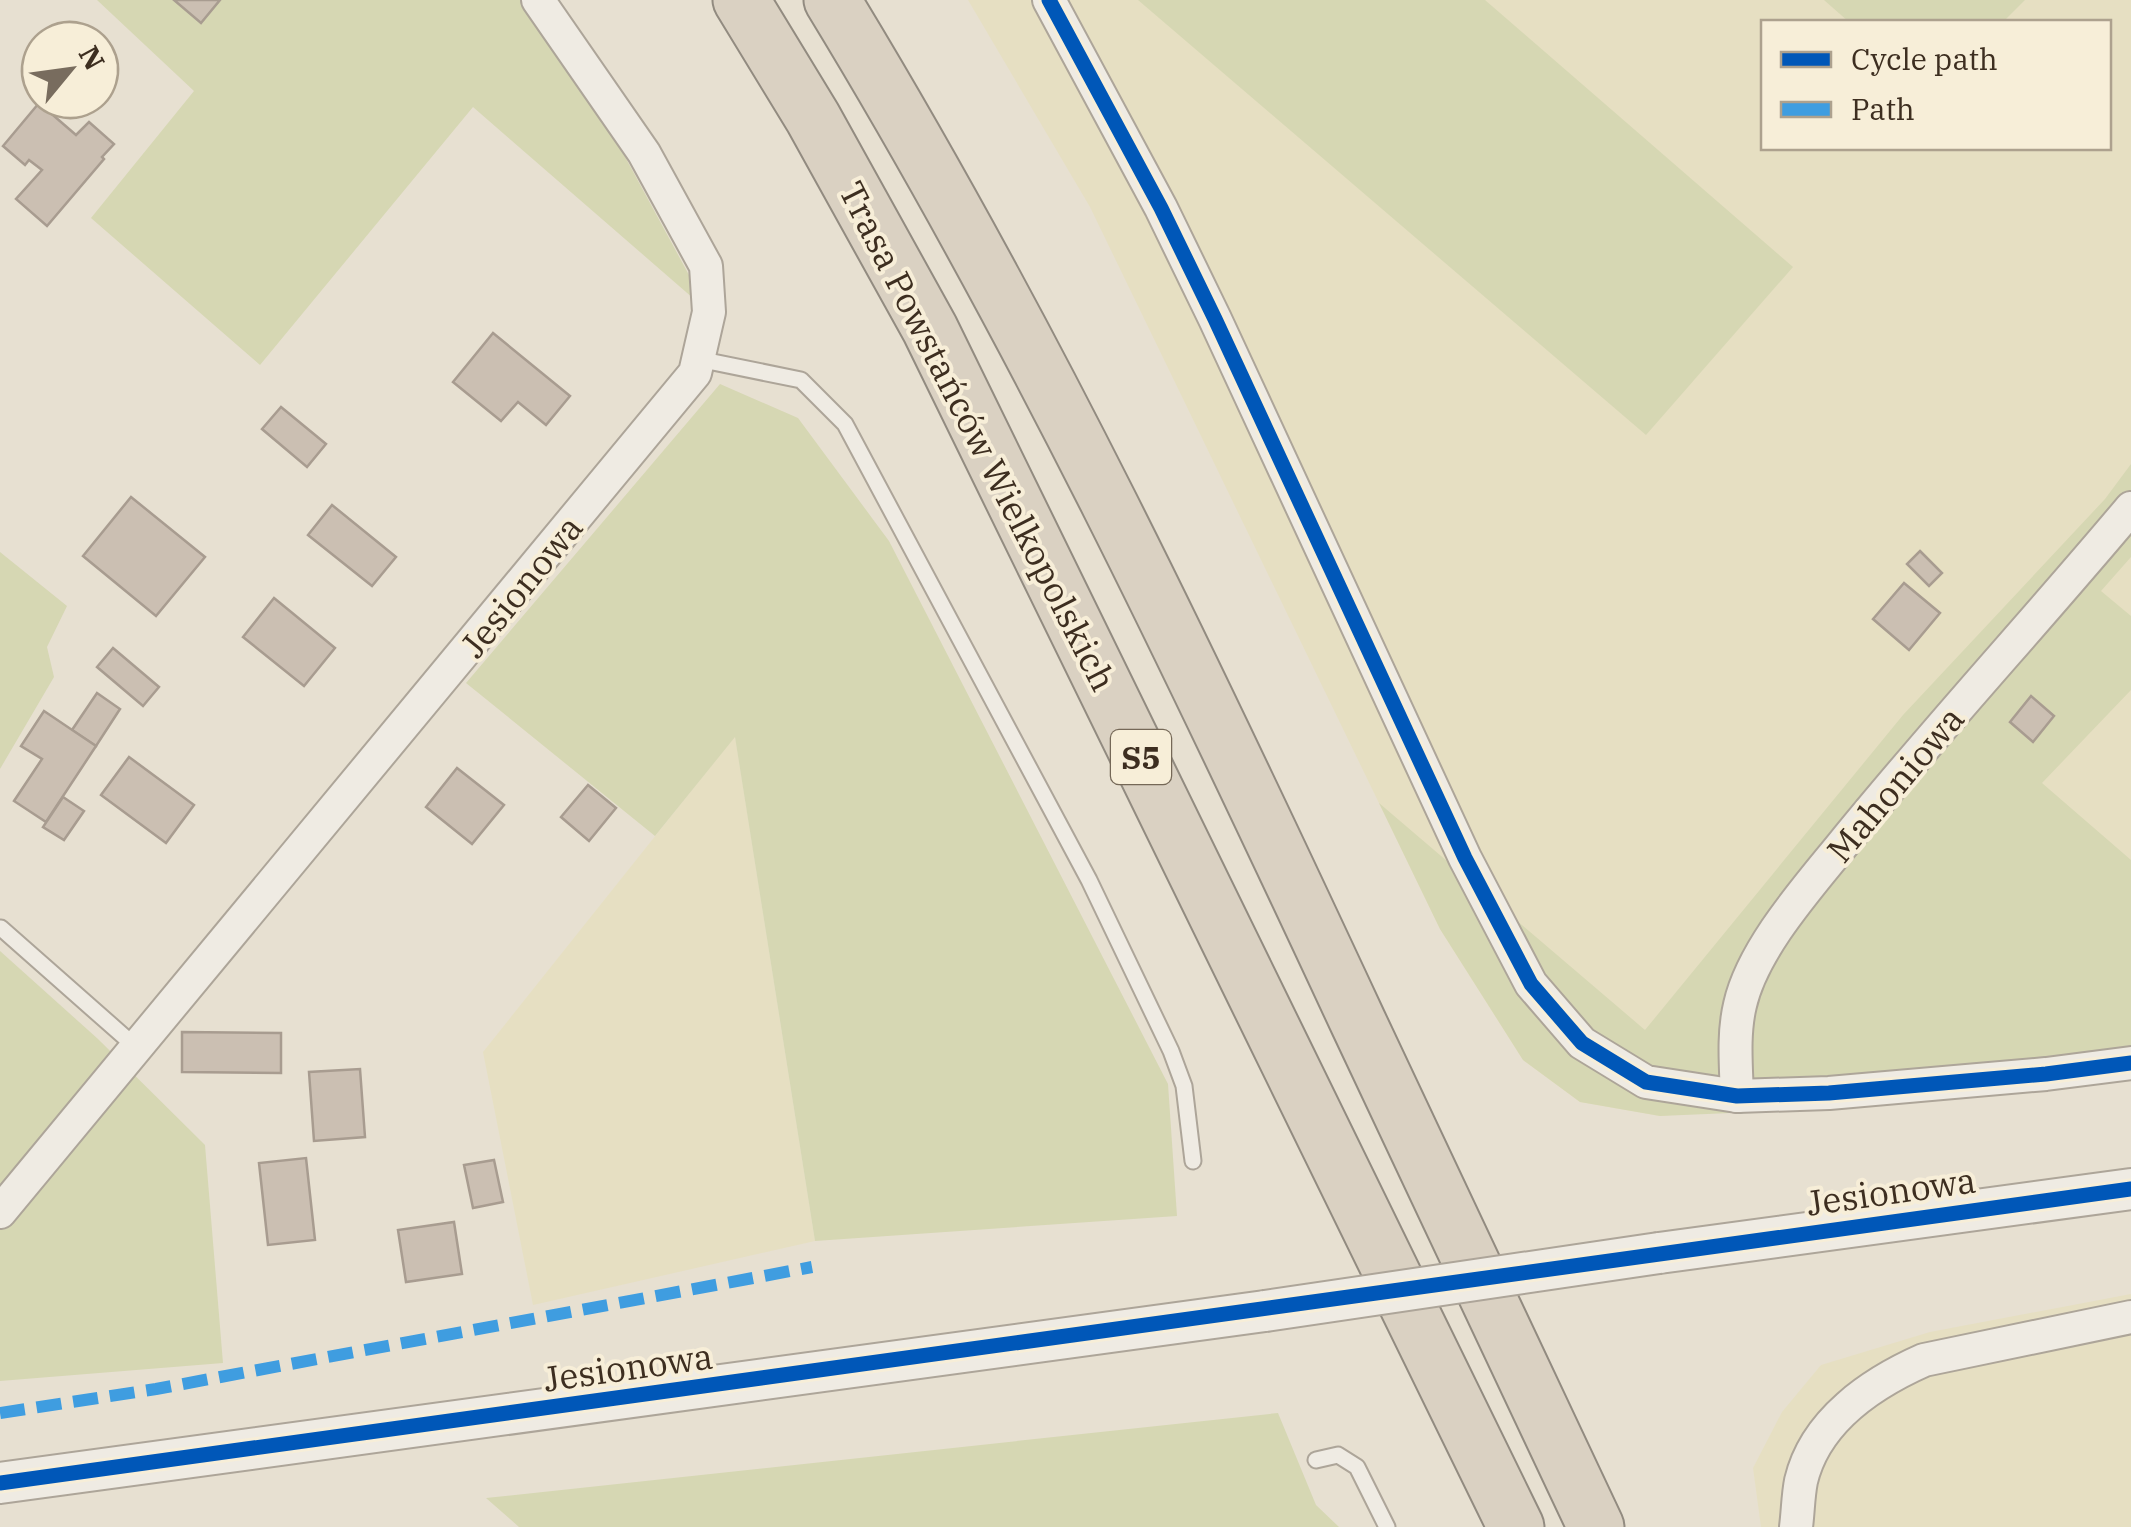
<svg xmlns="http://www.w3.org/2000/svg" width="2131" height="1527" font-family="'IBM Plex Serif',serif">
<rect width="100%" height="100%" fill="#e7e0d1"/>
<!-- farmland -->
<g fill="#e6dfc2" fill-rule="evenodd">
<path d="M968 0H2131V1072L1660 1116 1580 1102 1523 1060 1440 929 1090 207ZM1764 22H2108V148H1764Z"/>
<path d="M735 736 815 1241 533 1305 483 1052Z"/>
<path d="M2131 1294V1527H1761L1753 1468 1782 1412 1821 1365 1930 1332Z"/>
</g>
<!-- green -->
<g fill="#d6d7b3">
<path d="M97 0H528L570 55 709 312 473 107 260 365 91 218 194 91Z"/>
<path d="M1138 0H1485L1793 267 1646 435Z"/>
<path d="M1824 0H2025L2003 22H1849Z"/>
<path d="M720 384 798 418 889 541 1168 1084 1177 1216 815 1241 735 737 655 836 466 683Z"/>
<path d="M2131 464V557L2101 591 2131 616V690L2042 783 2131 860V1072L1778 1111 1660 1116 1580 1102 1523 1060 1440 929 1379 803 1645 1030 1903 715 2105 499Z"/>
<path d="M0 552 67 606 47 647 54 677 0 769Z"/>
<path d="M0 951 98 1039 205 1145 223 1363 0 1381Z"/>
<path d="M1278 1413 1316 1505 1339 1527H519L486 1498Z"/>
</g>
<!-- building -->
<g fill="#cbbfb2" stroke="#a89c90" stroke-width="2.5">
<path d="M174 0H220L201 23Z"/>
<path d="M39 103 76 135 89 122 114 144 102 157 104 159 47 226 16 199 42 170 29 160 25 165 3 146Z"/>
<path d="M493 333 570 396 546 425 518 402 501 421 453 382Z"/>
<path d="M281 407 326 444 307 467 262 429Z"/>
<path d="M131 497 205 557 156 616 83 556Z"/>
<path d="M332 505 396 557 372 586 308 535Z"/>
<path d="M1920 551 1942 573 1929 586 1907 564Z"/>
<path d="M1904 583 1940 613 1909 650 1873 619Z"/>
<path d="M274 598 335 648 304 686 243 637Z"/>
<path d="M113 648 159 687 143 706 97 667Z"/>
<path d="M97 693 120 709 96 746 72 730Z"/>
<path d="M2031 696 2054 716 2033 742 2010 722Z"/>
<path d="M44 711 96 746 46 822 14 801 42 759 21 746Z"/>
<path d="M129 757 194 805 166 843 101 795Z"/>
<path d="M457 768 504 805 472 844 426 807Z"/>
<path d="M588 785 616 808 589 841 561 817Z"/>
<path d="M63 797 84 811 64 840 43 827Z"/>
<path d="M182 1032 281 1033V1073L182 1072Z"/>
<path d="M360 1069 365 1137 314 1141 309 1072Z"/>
<path d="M306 1158 315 1240 268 1245 259 1163Z"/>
<path d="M494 1160 503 1202 473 1208 464 1165Z"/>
<path d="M454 1222 462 1274 406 1282 398 1230Z"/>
</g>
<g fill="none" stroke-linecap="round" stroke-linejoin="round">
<!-- service casing -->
<g stroke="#ada599" stroke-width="19">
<g id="service">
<path d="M698 359 801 380 845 424 1089 880 1171 1051 1184 1086 1193 1161"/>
<path d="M1 928 137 1048"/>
<path d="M1316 1460 1338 1455 1357 1467 1387 1527"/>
</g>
</g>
<!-- minor casing -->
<g stroke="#ada599" stroke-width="36">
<g id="minor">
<path d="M1049 0 1161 208 1215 319 1465 858 1531 984 1582 1043 1646 1082 1737 1096 1829 1093 2046 1074 2131 1063"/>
<path d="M1737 1096C1736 1066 1733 1034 1740 1005 1753 947 1811 884 1847 839 1939 726 2038 619 2131 508"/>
<path d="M0 1212 695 373 709 312 706 266 644 153 538 0"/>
<path d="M1796 1527C1798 1512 1798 1496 1801 1481 1815 1421 1872 1383 1924 1360L2131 1317"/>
</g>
</g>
<!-- tertiary casing -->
<g stroke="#ada599" stroke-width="44">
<g id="tertiary">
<path d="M1659 1253 2131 1189"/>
<path d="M0 1483 1265 1311"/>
</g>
</g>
<!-- motorway casing -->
<g stroke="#928b80" stroke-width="59">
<g id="motorway">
<path d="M741 0 813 118 930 329 1516 1527"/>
<path d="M832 0C1032 328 1196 674 1358 1022 1436 1191 1516 1359 1596 1527"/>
</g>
</g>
<!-- service -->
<use href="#service" stroke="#efebe3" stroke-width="15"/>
<!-- minor -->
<use href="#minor" stroke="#efebe3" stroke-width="32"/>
<!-- tertiary -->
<use href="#tertiary" stroke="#efebe3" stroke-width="40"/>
<!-- motorway -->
<use href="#motorway" stroke="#dad1c2" stroke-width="55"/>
<!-- tertiary-bridge casing -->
<g stroke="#ada599" stroke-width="44" stroke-linecap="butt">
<path id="tertiary-bridge" d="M1265 1311 1659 1253"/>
</g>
<!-- tertiary-bridge -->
<use href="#tertiary-bridge" stroke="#efebe3" stroke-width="40"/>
<!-- quiet -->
<path stroke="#3f9de0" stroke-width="12" stroke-dasharray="25 12" stroke-linecap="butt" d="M0 1413 156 1389 812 1267"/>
<!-- cycleway casing -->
<g stroke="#f7eed8" stroke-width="21">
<g id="cycleway">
<path d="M1049 0 1161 208 1215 319 1465 858 1531 984 1582 1043 1646 1082 1737 1096 1829 1093 2046 1074 2131 1063"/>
<path d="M0 1483 2131 1189"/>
</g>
</g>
<!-- cycleway -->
<use href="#cycleway" stroke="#0057b8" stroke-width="15"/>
</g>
<g text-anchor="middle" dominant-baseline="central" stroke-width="8" stroke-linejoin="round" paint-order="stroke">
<!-- shield labels -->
<rect fill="#f7eed8" stroke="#756857" stroke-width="2.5" x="1111" y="730" width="60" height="54" rx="8"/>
<g font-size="32" font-weight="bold" fill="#3d2e20">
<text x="1141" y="757">S5</text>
</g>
<!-- street labels -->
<g font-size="35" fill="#3d2e20" stroke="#f7eed8">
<text transform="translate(978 436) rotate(63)">Trasa Powstańców Wielkopolskich</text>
<text transform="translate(521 586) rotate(-51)">Jesionowa</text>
<text transform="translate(1895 784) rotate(-50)">Mahoniowa</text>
<text transform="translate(1891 1191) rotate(-8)">Jesionowa</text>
<text transform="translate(628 1367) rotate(-8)">Jesionowa</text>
</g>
</g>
<!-- legend -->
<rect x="1761" y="20" width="350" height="130" fill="#f7eed8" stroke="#ada18e" stroke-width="2.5"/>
<rect x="1781" y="52" width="50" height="15" fill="#0057b8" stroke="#ada18e" stroke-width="2.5"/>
<text x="1851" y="70" font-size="30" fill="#3d2e20">Cycle path</text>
<rect x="1781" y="102" width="50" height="15" fill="#3f9de0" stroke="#ada18e" stroke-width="2.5"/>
<text x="1851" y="120" font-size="30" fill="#3d2e20">Path</text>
<!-- north arrow -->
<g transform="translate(70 70) rotate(61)"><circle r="48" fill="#f7eed8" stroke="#ada18e" stroke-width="2.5"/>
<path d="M0-8L18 38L0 25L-18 38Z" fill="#786c5e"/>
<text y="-15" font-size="28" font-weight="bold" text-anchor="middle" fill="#3d2e20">N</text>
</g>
</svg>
